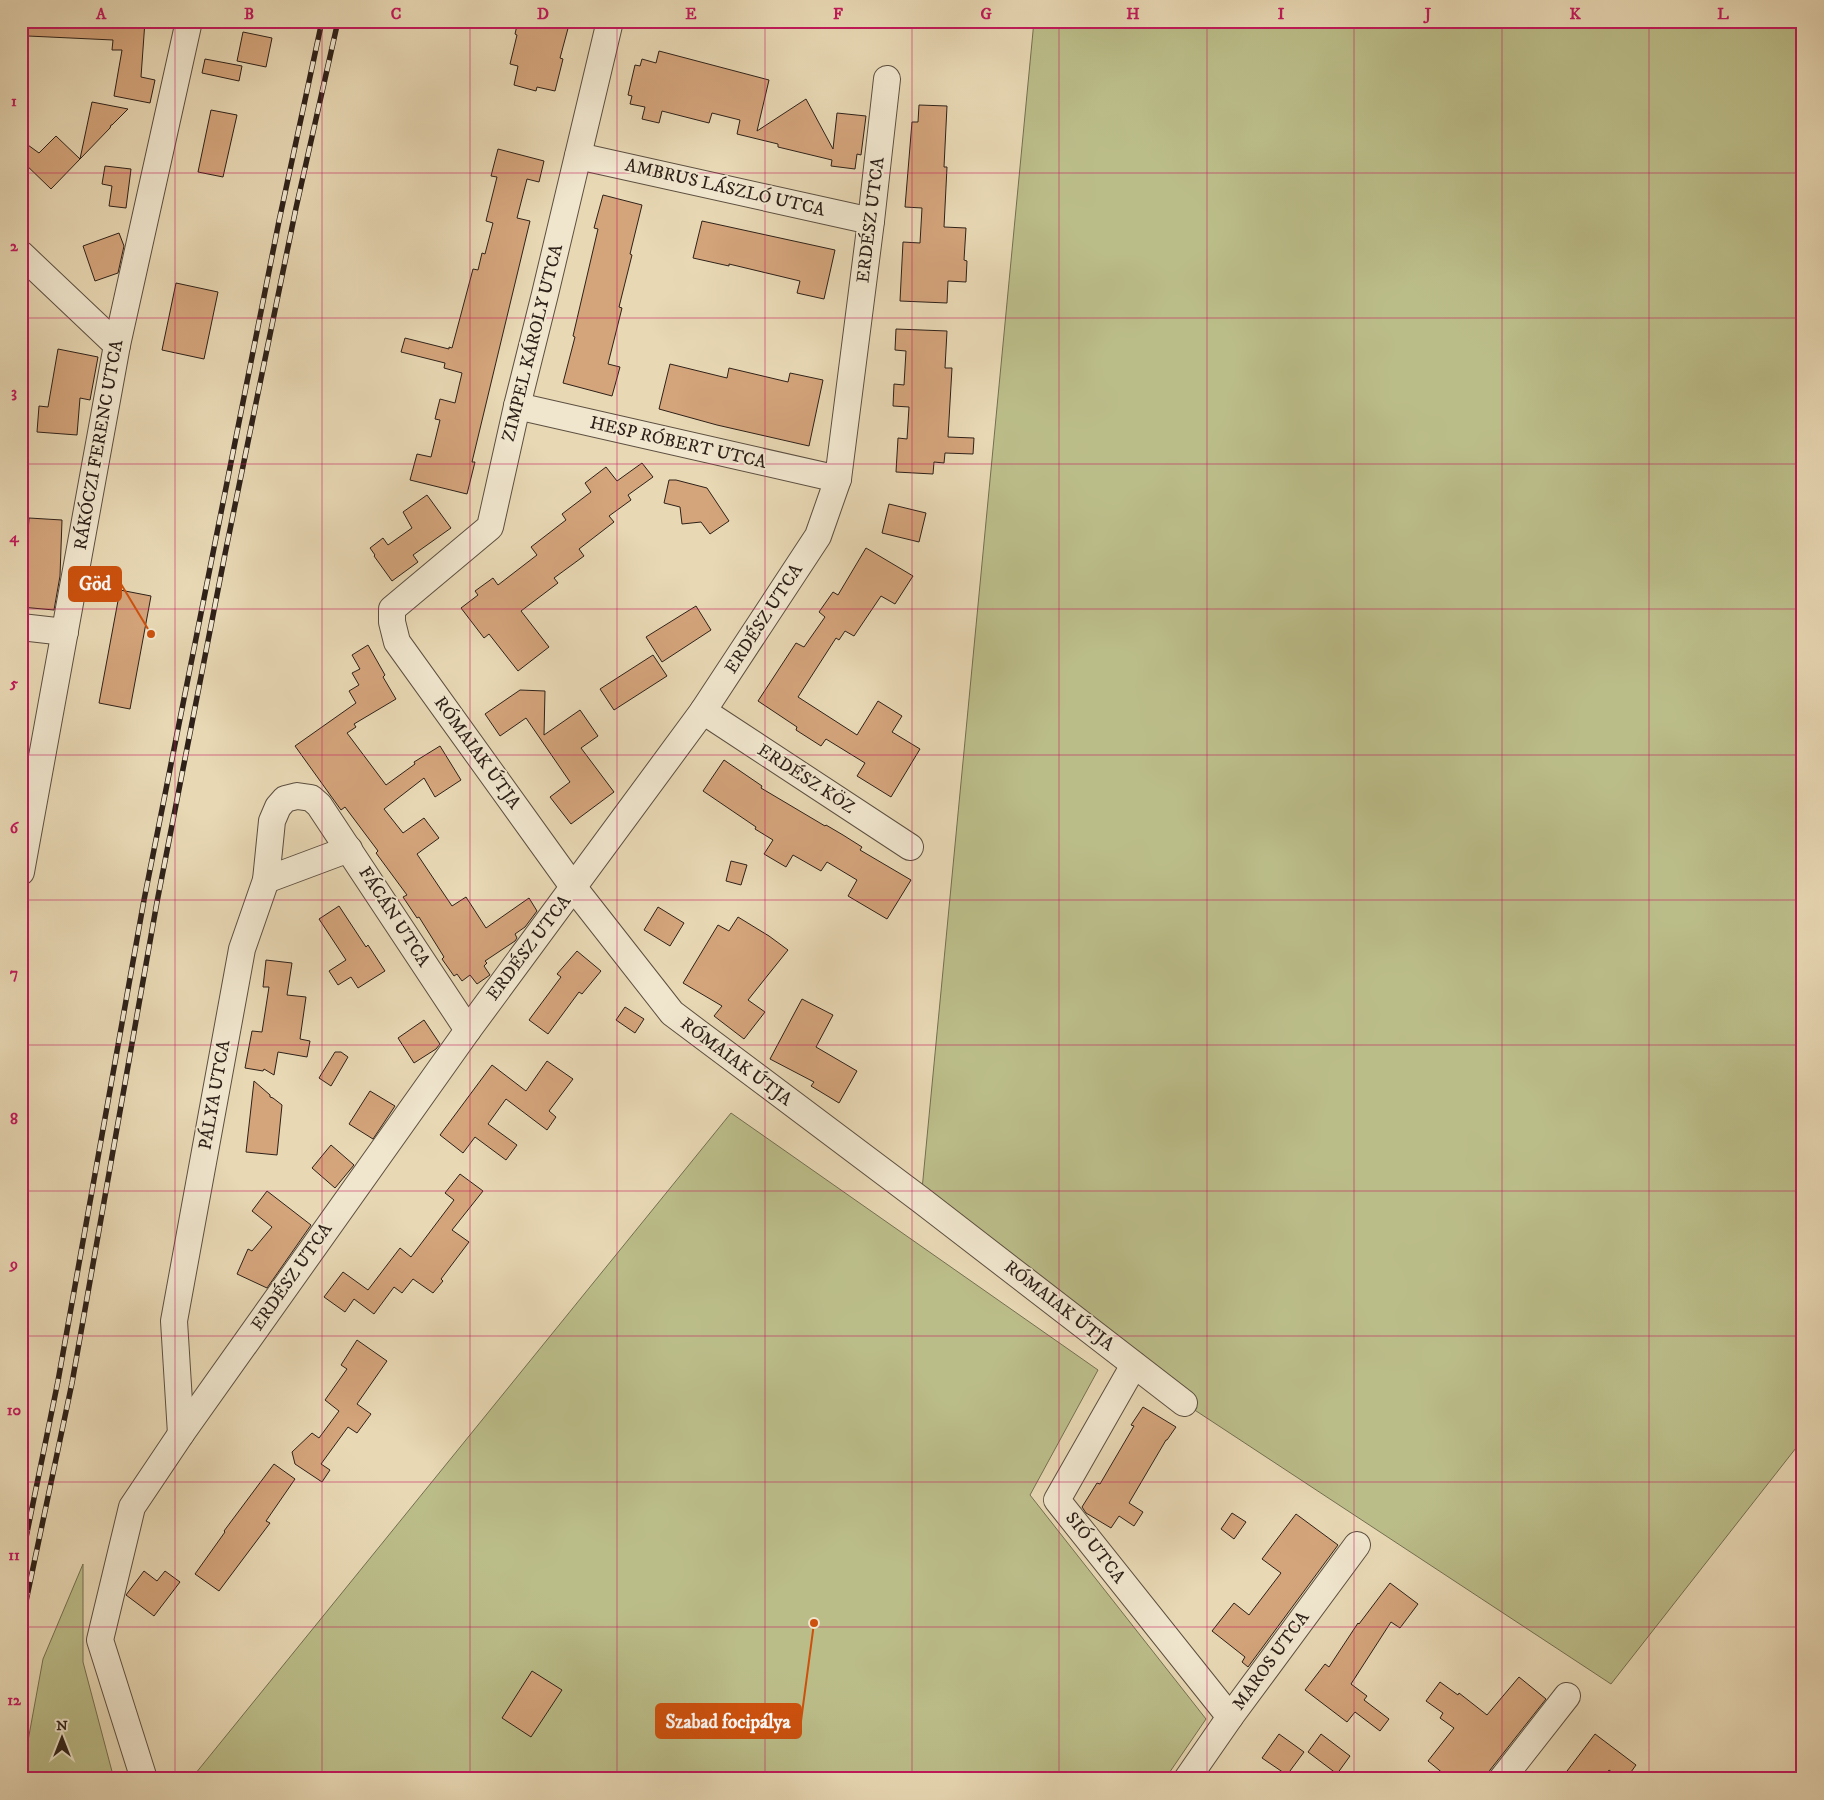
<svg xmlns="http://www.w3.org/2000/svg" width="1824" height="1800" font-family="'IM FELL DW Pica',serif">
<rect width="100%" height="100%" fill="#e8d8b4"/>
<filter id="stains"><feTurbulence type="fractalNoise" baseFrequency=".004" numOctaves="4"/><feColorMatrix values="0 0 0 0 .2 0 0 0 0 .09 0 0 0 0 .02 0 0 0 .5 -.17"/></filter>
<radialGradient id="worn" r=".72"><stop offset=".6" stop-color="#630" stop-opacity="0"/><stop offset="1" stop-color="#630" stop-opacity=".3"/></radialGradient>
<!-- green -->
<g fill="#bbbd89" stroke="#746f51">
<path d="M1034 21H1803V1439L1611 1684 1184 1403 921 1200Z"/>
<path d="M731 1113 1098 1370 1030 1495 1206 1719 1165 1779H191Z"/>
<path d="M83 1564V1662L114 1779H21L43 1659Z"/>
</g>
<!-- building -->
<g fill="#d4a47b" stroke="#2e2119">
<path d="M29 21H145L141 77 155 80 150 103 114 96 122 50H112L113 40 28 36Z"/>
<path d="M518 21H570L560 58 563 59 555 91 537 87 536 91 514 85 518 66 510 64 517 35 515 34Z"/>
<path d="M243 32 272 38 266 67 237 61Z"/>
<path d="M659 51 769 80 757 131 806 99 833 149 837 113 866 116 861 155 857 154 855 169 831 166 832 160 778 147V144L737 134 740 120 712 113 709 123 662 111 659 123 642 119 645 107 630 104 632 96 628 95 635 65 640 66 642 59 656 63Z"/>
<path d="M205 59 242 66 239 81 202 73Z"/>
<path d="M92 102 128 109 112 125H111L110 128 51 189 21 160V140L39 153 56 136 80 159Z"/>
<path d="M919 105 947 106 944 167H947L944 227 966 228 964 260 967 261 966 282 948 281 947 303 900 301 903 242 920 243 922 208 905 207 912 122H918Z"/>
<path d="M211 110 237 115 223 177 198 172Z"/>
<path d="M498 149 544 161 539 182 527 179 517 218 530 221 472 462H475L467 494 410 480 417 454 431 457 440 420 435 419 440 399 455 403 462 373 444 368 445 363 401 352 405 338 449 349V347L452 348 473 269 478 270 482 253 485 254 493 223 486 221 497 177 491 176Z"/>
<path d="M105 166 131 169 126 208 109 206 112 186 102 184Z"/>
<path d="M603 195 642 205 630 254 632 255 619 307 622 308 608 364 620 367 612 396 563 383 575 337 573 336 598 229 594 228Z"/>
<path d="M702 221 835 250 824 299 797 293 800 281 729 264V266L693 258Z"/>
<path d="M119 233 124 246 118 273 95 281 83 246Z"/>
<path d="M176 283 218 292 204 359 162 350Z"/>
<path d="M896 329 947 331 945 368H952L948 437 974 438 973 454 945 453 944 463 934 462 933 474 896 472 898 438 907 439 909 407 893 406 894 384 904 385 906 351 895 350Z"/>
<path d="M58 349 98 357 90 400 80 398 77 435 37 432 39 406 48 407Z"/>
<path d="M670 364 727 378 729 368 788 382 790 373 823 380 809 446 717 425 659 409Z"/>
<path d="M642 463 653 477 628 495 631 500 609 516 614 522 579 549 584 556 554 578 558 583 521 611 549 647 518 671 489 634 484 638 461 608 478 595 475 591 493 578 498 585 537 555 531 547 566 520 562 514 591 492 585 483 606 467 617 481Z"/>
<path d="M669 480H676L707 488 729 521 710 534 701 522 682 524 680 507 664 503Z"/>
<path d="M427 495 451 528 413 555 418 562 392 581 374 556 375 555 370 548 383 538 388 545 412 528 403 512Z"/>
<path d="M889 504 926 513 919 542 882 533Z"/>
<path d="M29 518 62 520 60 576 54 610 21 607V573H25Z"/>
<path d="M866 548 913 576 895 604 881 596 854 636 845 631 839 640 836 638 798 697 857 735 878 701 902 716 892 732 920 749 891 797 857 776 865 763 826 739 821 746 796 730 797 727 758 701 796 643 804 647 825 617 819 612 833 592 838 595Z"/>
<path d="M120 590 151 596 130 709 99 703Z"/>
<path d="M696 606 711 630 662 662 646 637Z"/>
<path d="M368 645 385 675 383 677 396 699 354 724 356 727 347 733 386 785 415 764 414 762 440 746 461 780 435 797 424 778 384 809 403 833 424 818 439 838 417 854 452 906 466 897 486 928 529 898 537 911 525 927 515 934 517 938 515 941 485 961 487 963 484 966 490 975 477 984 470 975 462 981 457 974 454 976 442 959 444 957 419 917 417 918 403 897 407 895 376 853 378 851 345 807 341 810 295 746 356 703 349 691 359 685 352 673 360 669 352 655Z"/>
<path d="M653 655 667 676 614 710 600 689Z"/>
<path d="M520 690 545 691 544 735 580 710 598 736 581 748 614 792 571 824 550 797 570 782 526 718 500 736 485 714Z"/>
<path d="M724 760 762 786 761 788 825 826 826 825 843 835 862 847 860 850 911 880 887 919 848 896 857 880 827 862 821 871 793 855 786 867 764 854 773 840 755 829 756 827 703 791Z"/>
<path d="M731 861 747 865 741 885 726 881Z"/>
<path d="M339 906 366 947 368 945 385 971 358 988 351 977 338 985 329 971 346 960 319 919Z"/>
<path d="M658 907 684 923 670 946 644 930Z"/>
<path d="M738 917 769 936 788 950 748 1000 765 1012 744 1039 714 1016 722 1006 683 983 718 925 729 931Z"/>
<path d="M577 951 601 971 582 994 579 992 548 1034 529 1020 561 977 557 974Z"/>
<path d="M266 960 292 963 287 995 306 997 300 1039 310 1041 307 1057 278 1052 274 1075 264 1069 263 1071 245 1068 252 1031 262 1032 269 987H263Z"/>
<path d="M802 999 833 1015 816 1047 857 1071 839 1103 811 1086 814 1082 770 1059Z"/>
<path d="M625 1007 644 1019 635 1033 616 1020Z"/>
<path d="M424 1020 440 1044 436 1049 414 1063 398 1038Z"/>
<path d="M335 1052H341L348 1057 331 1086 319 1078Z"/>
<path d="M547 1061 573 1079 549 1111 556 1117 547 1130 506 1099 488 1124 517 1145 506 1160 475 1137 463 1153 440 1135 492 1065 526 1091Z"/>
<path d="M254 1081 270 1095V1097L273 1098 282 1105 277 1155 246 1152Z"/>
<path d="M370 1091 395 1106 373 1139 349 1124Z"/>
<path d="M331 1145 354 1165 335 1188 312 1168Z"/>
<path d="M460 1174 483 1191 452 1230 469 1242 441 1279 443 1281 433 1293 413 1279 402 1293 394 1287 374 1314 354 1299 345 1312 324 1297 343 1272 368 1290 400 1248 411 1257 454 1200 445 1193Z"/>
<path d="M267 1191 311 1225 267 1288 237 1274 248 1249 252 1251 272 1227 252 1211Z"/>
<path d="M357 1340 387 1361 357 1404 371 1414 357 1433 348 1427 321 1464 330 1470 322 1482 295 1464 292 1452 312 1433 319 1438 339 1411 325 1400 347 1369 341 1365Z"/>
<path d="M1143 1407 1176 1427 1167 1440H1166L1129 1503 1143 1512 1134 1526 1119 1516 1111 1528 1086 1513 1082 1507 1097 1483 1100 1484 1134 1426 1131 1425Z"/>
<path d="M274 1464 295 1479 266 1521 270 1523 219 1591 195 1574 225 1532 224 1531Z"/>
<path d="M1232 1513 1246 1522 1234 1539 1221 1529Z"/>
<path d="M1296 1514 1338 1545 1248 1667 1242 1662 1245 1657 1212 1631 1234 1603 1249 1615 1281 1573 1262 1559Z"/>
<path d="M144 1571 157 1581 165 1571 180 1582 154 1616 126 1595Z"/>
<path d="M1390 1583 1418 1604 1400 1628 1391 1622 1351 1684 1367 1696 1364 1700 1389 1719 1380 1731 1355 1712 1347 1722 1305 1690 1325 1664 1329 1667 1358 1623 1359 1624Z"/>
<path d="M532 1671 562 1690 531 1737 502 1718Z"/>
<path d="M1519 1677 1546 1699 1490 1770 1486 1779H1450L1428 1761 1454 1728 1440 1718 1443 1713 1426 1701 1440 1682 1458 1695 1459 1693 1487 1715Z"/>
<path d="M1279 1734 1304 1752 1287 1775 1262 1758Z"/>
<path d="M1321 1734 1350 1756 1337 1774 1308 1752Z"/>
<path d="M1595 1734 1636 1765 1626 1779H1621L1609 1770 1603 1779H1561Z"/>
</g>
<g fill="none" stroke-linecap="round" stroke-linejoin="round">
<!-- minor casing -->
<g stroke="#5c4f40" stroke-width="28">
<g id="minor">
<path d="M610 21 545 294 517 406 490 527 392 609V622L397 642 574 888 672 1013 921 1200 1184 1403"/>
<path d="M578 156 871 221"/>
<path d="M21 254 117 345"/>
<path d="M517 406 838 479"/>
<path d="M21 627 65 632"/>
<path d="M703 711 910 847"/>
<path d="M21 872 117 345 189 21"/>
<path d="M266 880 349 849"/>
<path d="M1134 1365 1057 1500 1230 1717"/>
<path d="M181 1434 174 1321 242 949 266 880 272 821 278 807 285 799 297 796 311 798 319 805 468 1030"/>
<path d="M144 1779 100 1640 132 1507 181 1434 468 1030 703 711 818 536 838 479 871 221 887 79"/>
<path d="M1187 1779 1230 1717 1357 1545"/>
<path d="M1502 1779 1567 1696"/>
</g>
</g>
<!-- minor -->
<use href="#minor" stroke="#f0e6ce" stroke-width="26"/>
<!-- rail casing -->
<g stroke="#2e2119" stroke-width="5.5">
<g id="rail">
<path d="M21 1562 58 1381 144 900 279 221 322 21"/>
<path d="M21 1625 72 1383 157 902 225 554 296 208 338 21"/>
</g>
</g>
<!-- rail -->
<use href="#rail" stroke="#f0e6ce" stroke-width="4" stroke-dasharray="11" stroke-linecap="butt"/>
</g>
<!-- grid -->
<path fill="none" stroke="#c2185b" stroke-width="1" stroke-opacity="0.55" d="M175 21V1779M322 21V1779M470 21V1779M617 21V1779M765 21V1779M912 21V1779M1059 21V1779M1207 21V1779M1354 21V1779M1502 21V1779M1649 21V1779M21 173H1803M21 318H1803M21 464H1803M21 609H1803M21 755H1803M21 900H1803M21 1045H1803M21 1191H1803M21 1336H1803M21 1482H1803M21 1627H1803"/>
<g text-anchor="middle" dominant-baseline="central" stroke-width="4" stroke-linejoin="round" paint-order="stroke">
<!-- street labels -->
<g font-size="18" fill="#2e2119" stroke="#f0e6ce">
<text transform="translate(725 188) rotate(13)">AMBRUS LÁSZLÓ UTCA</text>
<text transform="translate(871 220) rotate(-83)">ERDÉSZ UTCA</text>
<text transform="translate(533 343) rotate(-76)">ZIMPEL KÁROLY UTCA</text>
<text transform="translate(678 443) rotate(13)">HESP RÓBERT UTCA</text>
<text transform="translate(99 445) rotate(-80)">RÁKÓCZI FERENC UTCA</text>
<text transform="translate(764 619) rotate(-57)">ERDÉSZ UTCA</text>
<text transform="translate(477 753) rotate(54)">RÓMAIAK ÚTJA</text>
<text transform="translate(806 779) rotate(33)">ERDÉSZ KÖZ</text>
<text transform="translate(394 917) rotate(57)">FÁCÁN UTCA</text>
<text transform="translate(529 948) rotate(-53)">ERDÉSZ UTCA</text>
<text transform="translate(736 1062) rotate(37)">RÓMAIAK ÚTJA</text>
<text transform="translate(215 1095) rotate(-80)">PÁLYA UTCA</text>
<text transform="translate(292 1277) rotate(-55)">ERDÉSZ UTCA</text>
<text transform="translate(1059 1306) rotate(38)">RÓMAIAK ÚTJA</text>
<text transform="translate(1095 1548) rotate(52)">SIÓ UTCA</text>
<text transform="translate(1271 1661) rotate(-54)">MAROS UTCA</text>
</g>
</g>
<!-- callouts -->
<path fill="none" stroke="#cc510e" stroke-width="2" d="M151 634L121 584M814 1623L801 1721"/>
<g fill="#cc510e" stroke="#f0e6ce" stroke-width="2">
<circle cx="151" cy="634" r="5"/>
<circle cx="814" cy="1623" r="5"/>
</g>
<g fill="#cc510e" stroke="#cc510e" stroke-width="2">
<rect x="69" y="567" width="52" height="34" rx="5"/>
<rect x="656" y="1704" width="145" height="34" rx="5"/>
</g>
<g font-size="19" text-anchor="middle" font-weight="bold" fill="#fff">
<text x="95" y="590">Göd</text>
<text x="728" y="1728">Szabad focipálya</text>
</g>
<!-- margin -->
<rect width="1824" height="1800" fill="none" stroke="#e8d8b4" stroke-width="55"/>
<!-- north arrow -->
<g transform="translate(62 1738)" stroke="#f0e6ce" stroke-width="4" paint-order="stroke">
<path d="M0-4L9 19L0 12L-9 19Z" fill="#2e2119"/>
<text y="-8" font-size="14" font-weight="bold" text-anchor="middle" fill="#2e2119">N</text>
</g>
<rect x="28" y="28" width="1768" height="1744" fill="none" stroke="#c2185b" stroke-width="2"/>
<g font-size="16" text-anchor="middle" font-weight="bold" fill="#c2185b">
<text x="101" y="19">A</text>
<text x="249" y="19">B</text>
<text x="396" y="19">C</text>
<text x="543" y="19">D</text>
<text x="691" y="19">E</text>
<text x="838" y="19">F</text>
<text x="986" y="19">G</text>
<text x="1133" y="19">H</text>
<text x="1281" y="19">I</text>
<text x="1428" y="19">J</text>
<text x="1575" y="19">K</text>
<text x="1723" y="19">L</text>
<text x="14" y="106">1</text>
<text x="14" y="251">2</text>
<text x="14" y="397">3</text>
<text x="14" y="542">4</text>
<text x="14" y="688">5</text>
<text x="14" y="833">6</text>
<text x="14" y="978">7</text>
<text x="14" y="1124">8</text>
<text x="14" y="1269">9</text>
<text x="14" y="1415">10</text>
<text x="14" y="1560">11</text>
<text x="14" y="1705">12</text>
</g>
<rect width="100%" height="100%" filter="url(#stains)"/>
<rect width="100%" height="100%" fill="url(#worn)"/>
</svg>
